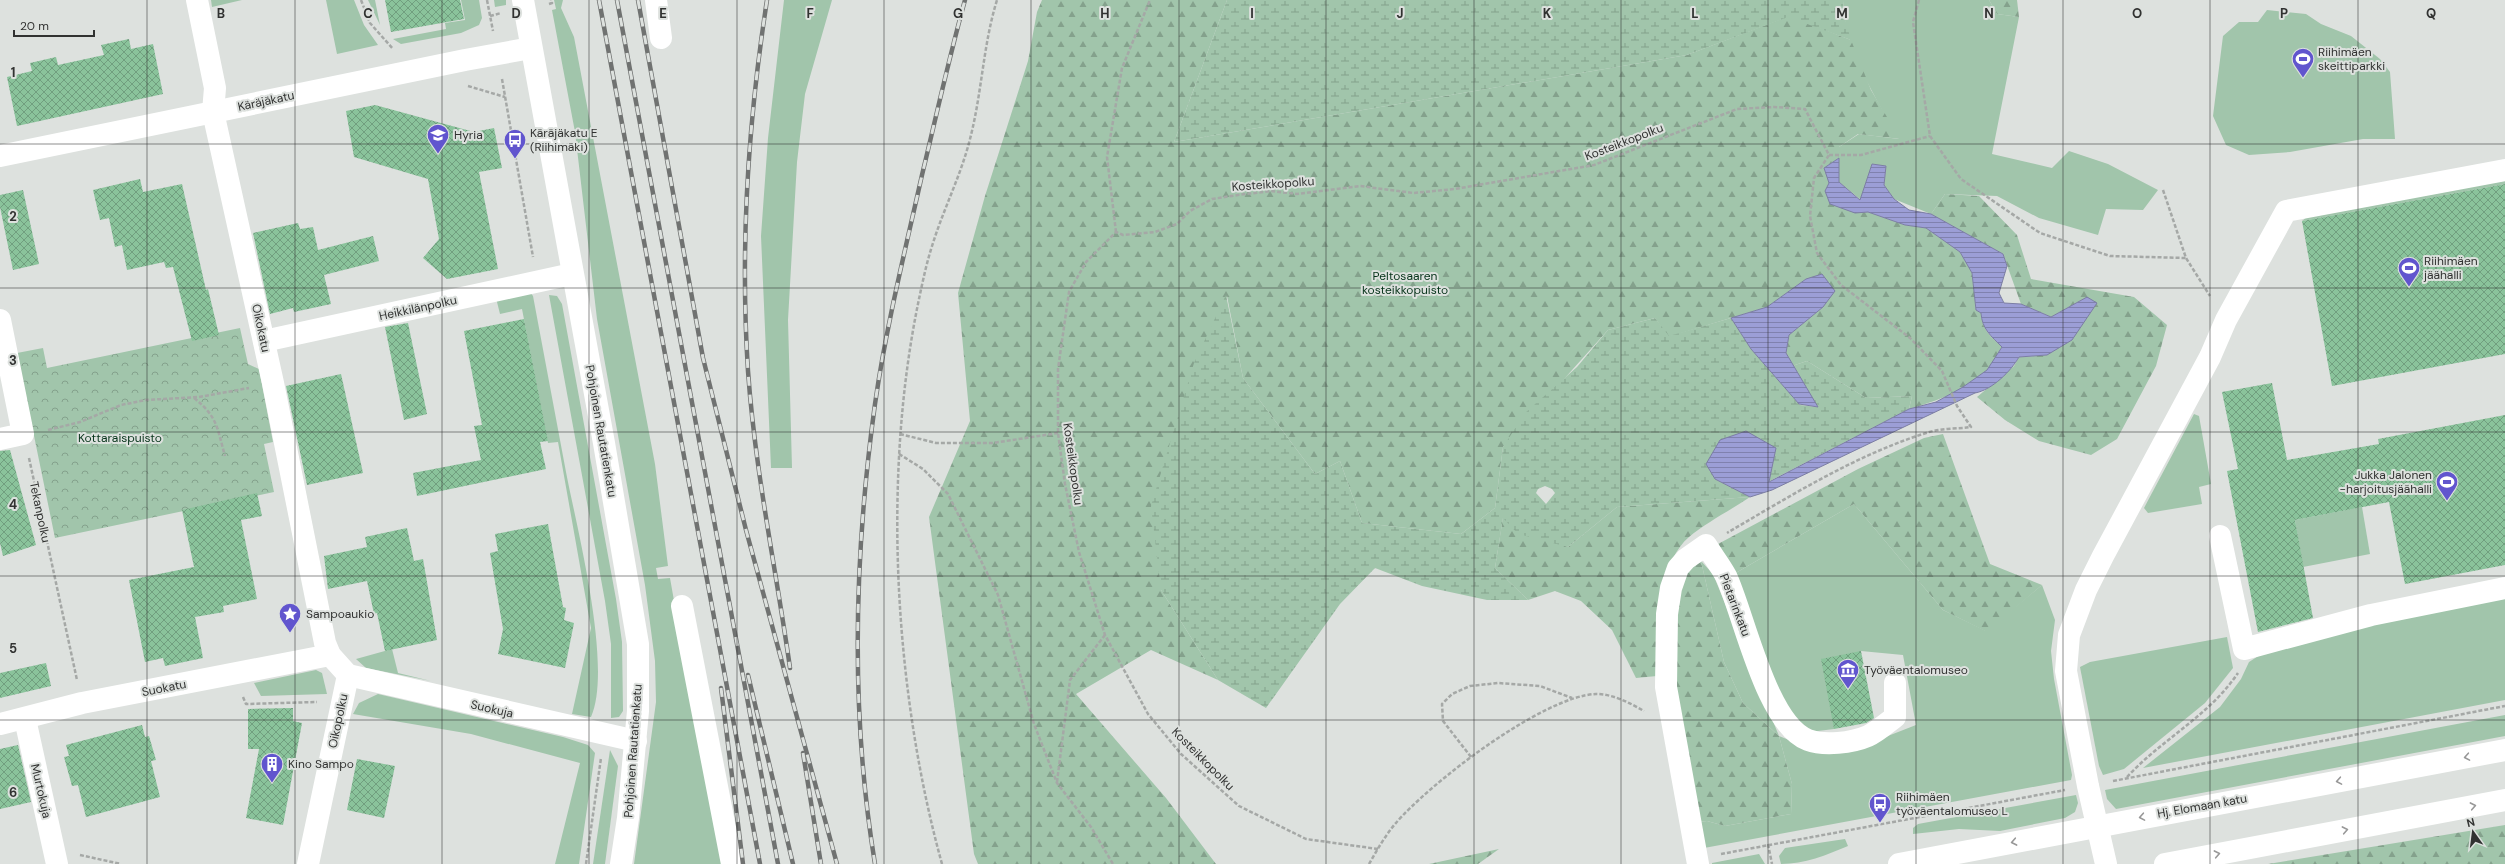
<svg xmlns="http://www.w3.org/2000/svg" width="2505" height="864" font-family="'DM Sans',sans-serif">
<defs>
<pattern id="forest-firs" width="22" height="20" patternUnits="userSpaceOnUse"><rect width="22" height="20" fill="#a1c5ab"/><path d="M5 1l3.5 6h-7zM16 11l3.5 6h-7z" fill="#84a18c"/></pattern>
<pattern id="wetland-marsh" width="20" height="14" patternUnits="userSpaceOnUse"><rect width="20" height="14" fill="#a1c5ab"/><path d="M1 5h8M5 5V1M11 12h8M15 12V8" fill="none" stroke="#84a18c"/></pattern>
<pattern id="park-crowns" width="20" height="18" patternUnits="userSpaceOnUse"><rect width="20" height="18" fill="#a1c5ab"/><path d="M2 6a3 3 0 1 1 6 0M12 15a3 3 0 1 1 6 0" fill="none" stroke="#84a18c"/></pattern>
<pattern id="water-rules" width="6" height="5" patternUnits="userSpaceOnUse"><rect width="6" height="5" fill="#9c9ed6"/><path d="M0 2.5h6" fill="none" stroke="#8081ae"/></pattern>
<pattern id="building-cross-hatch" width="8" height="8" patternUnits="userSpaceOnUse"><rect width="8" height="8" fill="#8ac39b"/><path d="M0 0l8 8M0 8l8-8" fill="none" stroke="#719f7f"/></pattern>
</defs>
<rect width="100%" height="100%" fill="#dde1de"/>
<!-- grass -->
<g fill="#a1c5ab">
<path d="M211 0H242L212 7Z"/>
<path d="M326 0H354L364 25 378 45 337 54Z"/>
<path d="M368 0H375L380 25Z"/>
<path d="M461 0H479L482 18 479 25 461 33 401 44 393 39 446 29 445 23 465 20Z"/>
<path d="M494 0H506V5L495 7Z"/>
<path d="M554 0H563L561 8 574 37 655 464 668 566 656 568 658 579 670 578 701 754 727 864H634L656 702 655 661 645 585 597 319 575 132 552 10 556 9Z"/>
<path d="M784 0H832L805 94 797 162 788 320 792 468H771L761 236 768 138Z"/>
<path d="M1843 0H1989L1997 14 2019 17 1992 154 2052 168 2069 151 2108 164 2158 190 2143 210 2106 209 2098 235 2039 218 1997 196 1945 194 1931 214 1894 199 1884 185 1886 167 1872 164 1861 200 1839 182V147L1859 134 1899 139C1876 99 1843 46 1843 0Z"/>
<path d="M2267 10 2306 14 2321 24 2351 36 2380 59 2390 72 2395 139H2363L2290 152 2249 155 2226 145 2213 116 2223 36 2239 22H2258Z"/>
<path d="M2505 178V184L2302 221 2308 216Z"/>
<path d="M529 291 533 296C544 355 555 413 566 472 577 529 613 667 591 717L572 714 591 628 558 442 548 443 522 309 500 314 496 298Z"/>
<path d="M549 295 557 296 562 304 616 599 622 642 623 711 619 717 611 718V644L605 601Z"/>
<path d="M2194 414 2199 416 2211 484 2199 487 2202 504 2148 513 2144 508Z"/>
<path d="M1854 504 1943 610 1986 631 2042 585 2055 620 2051 651 2054 679 2072 775 2071 780 1704 848 1699 822 1707 821 1725 826 1791 814 1792 784 1779 736 1743 703 1724 662 1701 561 1713 574 1779 736 1814 750 1847 752 1916 725 1903 655 1861 651 1834 729 1810 732 1787 713 1734 574Z"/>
<path d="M2362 507 2370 554 2303 567 2295 520Z"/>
<path d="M2505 598V700L2143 768 2220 707 2241 679 2249 662 2263 653 2400 618Z"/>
<path d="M2227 637 2233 668 2205 703 2124 769 2103 775 2099 766 2080 667 2090 662Z"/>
<path d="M392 649 398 673 431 681 366 668 356 659Z"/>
<path d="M316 670 322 673 327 694 261 696 254 683Z"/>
<path d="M378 694 563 737 588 745 595 753 579 864H555L580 763 471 734 353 714 359 703Z"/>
<path d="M2505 715V736L2116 809 2107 799 2105 790Z"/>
<path d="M610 750 618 766 605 864H593Z"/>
<path d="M2076 795 2078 803 2075 812 2065 818 2000 831 1959 829 1913 834V828L1918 824Z"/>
<path d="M1845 839 1848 846C1827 855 1804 864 1781 864L1779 856 1785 848Z"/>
<path d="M1759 854 1765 864H1712V863Z"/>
</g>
<!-- forest -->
<g fill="url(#forest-firs)">
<path d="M1042 0H1227L1174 142 1687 55 1789 16 1851 40 1871 90 1900 139 1858 134 1839 147V158L1824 168 1855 213 1868 212 1905 225 1926 228 1960 252 1972 273 1976 310 1981 313C1982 329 1990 336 2002 347 1997 354 1993 365 1987 371 1966 391 1936 401 1909 409L1912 396 1866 398 1807 361 1792 366 1786 353 1789 335 1823 307 1806 279 1767 307 1668 337 1655 318 1608 330 1503 447 1495 508 1461 534 1362 523 1340 461 1315 474 1243 378 1227 296 1161 590 1218 680 1151 650 1076 694 1166 798 1216 864H978L974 854 929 517 970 421 958 293 985 196 1028 61 1037 12Z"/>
<path d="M1989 0H2017L2019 17 1997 14Z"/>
<path d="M1945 194 1979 196 2017 235 2031 279 2134 297 2167 325 2156 366 2117 439 2091 455 2039 441 2005 420 1977 397 2014 366 2019 357 2047 355 2087 297 2051 317 2021 304 2003 254 1931 214Z"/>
<path d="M1943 434 1990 564 2042 585 1987 632 1943 610 1854 504 1734 574 1718 544 1858 469 1924 438Z"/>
<path d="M1750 497C1731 510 1707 522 1689 537 1657 564 1655 638 1657 676L1636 678 1612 630 1581 601 1555 591 1528 600 1495 568 1503 517 1568 547 1617 507Z"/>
<path d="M1701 561 1724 662 1743 703 1779 736 1792 784 1791 814 1725 826 1707 821 1699 822 1676 706 1672 637 1684 573Z"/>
<path d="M2505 825V864H2268Z"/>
<path d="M1499 849 1478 864H1429Z"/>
</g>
<!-- wetland -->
<g fill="url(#wetland-marsh)" fill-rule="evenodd">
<path d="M1227 0H1843V12L1851 40 1788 17 1687 55 1174 142Z"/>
<path d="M1226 295 1243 378 1315 474 1340 461 1362 523 1461 534 1495 508 1503 447 1525 413 1577 367 1608 330 1655 318 1669 336 1731 318 1751 349 1800 405 1817 407 1792 366 1807 361 1866 398 1912 396 1909 409 1768 482 1721 440 1707 464 1715 479 1750 497 1617 507 1568 547 1518 534 1503 518 1495 568 1528 600H1487L1422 586 1375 568 1340 604 1266 708 1218 680 1161 590 1151 506 1194 363ZM1545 486 1552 489 1555 493 1546 504 1536 493 1538 489Z"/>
</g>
<!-- park -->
<path fill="url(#park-crowns)" d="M240 328 248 364 259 369 273 442 264 444 274 492 55 538 17 353 43 348 47 368Z"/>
<!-- water -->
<g fill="url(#water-rules)" stroke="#7c7ea4">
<path d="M1839 158V182L1860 200 1872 164 1886 166 1884 185 1894 199 1909 210 1931 214 2003 254 2007 266 1999 293 2004 303 2021 304 2051 317 2087 297 2097 303 2072 340 2047 355 2019 357C2011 371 1992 390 1975 393L1772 490 1750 497 1715 479 1706 464 1720 440 1746 431 1776 448 1769 482 1909 409 1936 402 1963 387 1987 370 2002 347C1991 336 1982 329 1981 313L1976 310 1972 273 1960 252 1926 228 1905 225 1868 212 1855 213 1830 204 1825 191 1829 183 1824 168Z"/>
<path d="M1822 274 1835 291 1823 307 1789 335 1786 353 1818 407 1799 404 1751 349 1731 318 1767 307 1806 279Z"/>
</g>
<!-- building -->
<g fill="url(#building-cross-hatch)">
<path d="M385 0H460L464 19 391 32Z"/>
<path d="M129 39 131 49 153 44 163 94 17 126 7 77 32 71 30 63 56 57 58 65 104 55 101 45Z"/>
<path d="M375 105 474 132 494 128 502 168 479 172 498 269 447 279 423 258 439 239 428 179 354 157 346 111Z"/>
<path d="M140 179 143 192 182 184 206 290 208 289 219 335 192 341 173 267 166 268 164 262 127 270 122 245 115 247 109 218 100 220 93 190Z"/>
<path d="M2505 184V354L2332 386 2302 221Z"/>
<path d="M23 190 39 264 13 270 0 207V195Z"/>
<path d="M298 223 300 229 313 227 318 250 373 236 379 261 324 275 331 304 294 312 293 308 270 314 253 233Z"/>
<path d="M524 319 548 441 540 442 546 469 417 496 413 473 481 460 474 426 482 425 464 331Z"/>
<path d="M408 323 427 414 404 420 385 327Z"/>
<path d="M341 374 363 473 307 485 286 386Z"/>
<path d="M2272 383 2287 460 2379 444 2378 439 2505 415V565L2405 584 2389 502 2295 520 2313 618 2258 632 2227 471 2238 469 2222 392Z"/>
<path d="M10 450 36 545 3 556 0 543V451Z"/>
<path d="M257 493 262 516 241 520 257 599 223 606 224 612 195 617 203 658 165 666 163 658 145 662 129 580 194 567 182 510Z"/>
<path d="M548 524 563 607 566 608 564 620 574 623 565 668 498 654 503 629 490 553 498 551 495 534Z"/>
<path d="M407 528 414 561 423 559 437 640 385 651 377 613 374 614 367 581 328 589 324 556 367 547 365 537Z"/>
<path d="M1861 651 1874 718 1866 723 1834 729 1821 659Z"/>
<path d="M46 663 51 686 0 698V673Z"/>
<path d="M293 708V721L302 723 283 825 246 818 259 749H248V709Z"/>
<path d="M142 725 145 737 149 736 156 760 151 761 160 797 86 817 78 785 72 786 64 757 69 756 66 745Z"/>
<path d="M18 745 31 802 0 809V749Z"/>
<path d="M357 759 395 766 384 818 347 810Z"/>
</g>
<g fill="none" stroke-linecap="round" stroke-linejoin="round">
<!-- path -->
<g stroke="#a5a8a6" stroke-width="2.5" stroke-dasharray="4 2" stroke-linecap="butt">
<path d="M361 0 370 23 393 49"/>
<path d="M487 0 493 31"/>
<path d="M1919 0 1913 22 1930 136 1961 179 2040 233 2110 256 2186 258"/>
<path d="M549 4 552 3 551 0"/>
<path d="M490 16 501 13"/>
<path d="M502 79 533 257"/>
<path d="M468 86 505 97"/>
<path d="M1829 155H1861L1930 136"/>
<path d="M2163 190 2186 258 2210 296"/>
<path d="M1116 232 1107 157 1122 68 1150 0"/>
<path d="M194 398C218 417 217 428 225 456"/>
<path d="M48 430 80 422 121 405 146 400 199 397 249 388"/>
<path d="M900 434 936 443H993L1058 433"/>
<path d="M899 454 923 469 948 494 998 595 1034 724 1057 783 1091 827 1113 864"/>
<path d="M29 458 77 680"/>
<path d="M243 697 246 704 317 702"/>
<path d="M1471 757 1443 721 1442 704 1452 694 1470 686 1498 683 1540 686 1572 698"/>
<path d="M2127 777C2162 739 2209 716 2238 673"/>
<path d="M2113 781 2505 706"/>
<path d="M1057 782 1070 680 1105 635"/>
<path d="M1768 844 1772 864"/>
<path d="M1378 849 1306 839 1239 806 1181 754 1148 714 1105 635 1079 552 1065 484 1058 433V369L1069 292 1086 262 1116 232 1123 235 1155 232 1177 224 1190 211 1212 199 1238 195 1271 191 1297 194 1360 186 1413 193 1455 189 1594 165 1737 109 1774 107 1805 109 1829 155 1814 178 1810 216 1817 253 1841 285 1910 338 1942 371 1957 406 1971 427C1957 429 1940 428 1926 433 1856 455 1790 496 1727 533"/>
<path d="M1721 854 2065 790"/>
<path d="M80 855 121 864"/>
<path d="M586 864 601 758"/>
<path d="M942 864C894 690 882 475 919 299 923 280 927 261 933 243 944 208 961 175 970 139 982 93 983 45 997 0"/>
<path d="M1369 864C1377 850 1385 836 1395 824 1430 783 1543 696 1596 694 1613 694 1630 703 1644 711"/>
</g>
<!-- minor -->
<g stroke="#fff" stroke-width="22">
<path d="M197 0 215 88 213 112 273 383 325 643 330 655 348 675 308 864"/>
<path d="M523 0 604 443 638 644V711L628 818 621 864"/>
<path d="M656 0 661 38"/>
<path d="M0 156 465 60 531 48"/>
<path d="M0 320 23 434 0 439"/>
<path d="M264 341 572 274"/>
<path d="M2220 536 2244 649 2371 615 2505 588"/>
<path d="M682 606 732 864"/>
<path d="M348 675 636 741"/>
<path d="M25 719 57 864"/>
<path d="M0 724 82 703 330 655"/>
<path d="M1698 864 1666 687 1667 614 1671 588 1678 568 1686 559 1706 545C1712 555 1720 565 1726 576 1744 614 1766 724 1808 740 1824 746 1852 743 1868 736 1877 732 1887 723 1895 717V683"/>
<path d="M1899 864 2505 750"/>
<path d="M2106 864 2088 786 2066 671 2069 635 2086 590 2103 556 2210 357 2226 320 2286 211 2505 170"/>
<path d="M2165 864 2505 800"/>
</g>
<!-- rail casing -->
<g stroke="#707271" stroke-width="4.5">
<g id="rail">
<path d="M599 0 760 864"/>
<path d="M617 0 778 864"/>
<path d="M638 0 703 358 746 530 837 864"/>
<path d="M767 0C748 122 740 247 748 371 755 471 776 569 790 668"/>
<path d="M748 675 793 864"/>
<path d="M721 688 743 864"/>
<path d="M803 753 821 864"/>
<path d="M875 864C850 712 854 556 875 404 886 327 905 251 922 175 936 117 949 58 965 0"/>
</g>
</g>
<!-- rail -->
<use href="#rail" stroke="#dde1de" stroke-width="3" stroke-dasharray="9" stroke-linecap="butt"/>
</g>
<!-- one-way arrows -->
<defs><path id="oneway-chevron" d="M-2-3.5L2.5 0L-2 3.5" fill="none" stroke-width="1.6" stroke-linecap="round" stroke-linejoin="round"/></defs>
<g stroke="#989898">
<use href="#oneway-chevron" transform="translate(2467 757) rotate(170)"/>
<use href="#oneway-chevron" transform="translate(2339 781) rotate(170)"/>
<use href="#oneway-chevron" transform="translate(2473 806) rotate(-11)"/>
<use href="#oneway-chevron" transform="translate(2142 817) rotate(170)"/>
<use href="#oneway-chevron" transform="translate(2345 830) rotate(-11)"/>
<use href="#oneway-chevron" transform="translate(2014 842) rotate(169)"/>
<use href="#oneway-chevron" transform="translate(2217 854) rotate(-11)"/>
</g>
<!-- grid -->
<path fill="none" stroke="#313231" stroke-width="1" stroke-opacity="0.55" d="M147 0V864M295 0V864M442 0V864M589 0V864M737 0V864M884 0V864M1031 0V864M1179 0V864M1326 0V864M1474 0V864M1621 0V864M1768 0V864M1916 0V864M2063 0V864M2210 0V864M2358 0V864M0 144H2505M0 288H2505M0 432H2505M0 576H2505M0 720H2505"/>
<!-- icons -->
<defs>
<g id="stadium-pin" transform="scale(1.15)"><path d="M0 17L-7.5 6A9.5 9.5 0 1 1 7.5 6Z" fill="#6155ce" stroke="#dde1de"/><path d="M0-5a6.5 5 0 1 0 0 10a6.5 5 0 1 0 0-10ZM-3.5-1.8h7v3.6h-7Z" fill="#fff"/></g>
<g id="school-pin" transform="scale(1.15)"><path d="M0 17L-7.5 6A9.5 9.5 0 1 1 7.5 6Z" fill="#6155ce" stroke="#dde1de"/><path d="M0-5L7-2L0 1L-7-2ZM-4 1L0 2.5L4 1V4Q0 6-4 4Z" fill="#fff"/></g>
<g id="bus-pin" transform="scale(1.15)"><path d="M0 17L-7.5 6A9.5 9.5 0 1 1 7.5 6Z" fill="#6155ce" stroke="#dde1de"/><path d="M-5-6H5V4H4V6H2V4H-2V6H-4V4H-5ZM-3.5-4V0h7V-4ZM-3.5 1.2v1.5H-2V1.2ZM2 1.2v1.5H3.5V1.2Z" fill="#fff"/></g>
<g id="sight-pin" transform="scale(1.15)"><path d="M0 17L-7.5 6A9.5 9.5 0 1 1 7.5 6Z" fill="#6155ce" stroke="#dde1de"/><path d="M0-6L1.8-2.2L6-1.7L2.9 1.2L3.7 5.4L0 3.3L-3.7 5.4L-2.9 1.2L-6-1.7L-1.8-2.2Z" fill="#fff"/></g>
<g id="museum-pin" transform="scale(1.15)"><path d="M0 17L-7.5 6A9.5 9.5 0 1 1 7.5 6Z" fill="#6155ce" stroke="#dde1de"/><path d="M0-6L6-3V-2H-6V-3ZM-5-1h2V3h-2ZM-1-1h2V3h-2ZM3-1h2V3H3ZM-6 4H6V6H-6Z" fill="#fff"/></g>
<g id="building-pin" transform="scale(1.15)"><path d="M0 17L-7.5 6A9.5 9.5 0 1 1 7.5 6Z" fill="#6155ce" stroke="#dde1de"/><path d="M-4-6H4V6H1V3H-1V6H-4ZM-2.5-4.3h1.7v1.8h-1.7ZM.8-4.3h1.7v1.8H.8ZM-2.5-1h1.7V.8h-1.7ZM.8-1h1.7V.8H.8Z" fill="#fff"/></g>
</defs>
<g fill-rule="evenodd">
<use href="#stadium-pin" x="2303" y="59"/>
<use href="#school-pin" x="438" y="135"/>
<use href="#bus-pin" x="515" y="140"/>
<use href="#stadium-pin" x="2409" y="268"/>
<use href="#stadium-pin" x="2447" y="482"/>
<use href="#sight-pin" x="290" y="614"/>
<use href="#museum-pin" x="1848" y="670"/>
<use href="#building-pin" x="272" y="764"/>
<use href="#bus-pin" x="1880" y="804"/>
</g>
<g text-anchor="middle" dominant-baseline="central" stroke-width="4" stroke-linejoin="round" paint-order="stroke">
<!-- poi labels -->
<g font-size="12" fill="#313231" stroke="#dde1de" text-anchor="start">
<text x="2318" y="52">Riihimäen<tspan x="2318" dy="14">skeittiparkki</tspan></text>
<text x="530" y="133">Käräjäkatu E<tspan x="530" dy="14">(Riihimäki)</tspan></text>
<text x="454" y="135">Hyria</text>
<text x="2424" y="261">Riihimäen<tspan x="2424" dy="14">jäähalli</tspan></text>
<text x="2432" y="475" text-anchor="end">Jukka Jalonen<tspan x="2432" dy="14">-harjoitusjäähalli</tspan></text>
<text x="306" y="614">Sampoaukio</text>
<text x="1864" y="670">Työväentalomuseo</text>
<text x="288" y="764">Kino Sampo</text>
<text x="1896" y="797">Riihimäen<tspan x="1896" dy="14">työväentalomuseo L</tspan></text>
</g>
<!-- street labels -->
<g font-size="12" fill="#313231" stroke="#dde1de">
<text transform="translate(266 101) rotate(-12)">Käräjäkatu</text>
<text transform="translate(1624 142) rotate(-21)">Kosteikkopolku</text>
<text transform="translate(1273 184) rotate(-4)">Kosteikkopolku</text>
<text transform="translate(418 308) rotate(-12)">Heikkilänpolku</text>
<text transform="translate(261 328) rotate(78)">Oikokatu</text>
<text transform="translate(601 431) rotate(80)">Pohjoinen Rautatienkatu</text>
<text transform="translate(1073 464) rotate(82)">Kosteikkopolku</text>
<text transform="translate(40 512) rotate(78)">Tekanpolku</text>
<text transform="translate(1735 605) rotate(69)">Pietarinkatu</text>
<text transform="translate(164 688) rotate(-11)">Suokatu</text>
<text transform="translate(492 709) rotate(13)">Suokuja</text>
<text transform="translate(338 721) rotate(-78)">Oikopolku</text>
<text transform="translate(633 751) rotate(-86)">Pohjoinen Rautatienkatu</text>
<text transform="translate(1203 759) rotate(45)">Kosteikkopolku</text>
<text transform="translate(41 791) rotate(77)">Murtokuja</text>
<text transform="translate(2202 806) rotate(-10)">Hj. Elomaan katu</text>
</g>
<!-- park labels -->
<g font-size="12" fill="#053319" stroke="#dde1de">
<text x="1405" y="276">Peltosaaren<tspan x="1405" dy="14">kosteikkopuisto</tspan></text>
<text x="120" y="438">Kottaraispuisto</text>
</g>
</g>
<g font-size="13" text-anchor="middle" font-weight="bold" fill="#313231" stroke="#dde1de" stroke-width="4" stroke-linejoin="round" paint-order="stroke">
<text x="221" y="18">B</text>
<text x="368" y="18">C</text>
<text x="516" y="18">D</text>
<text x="663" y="18">E</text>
<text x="810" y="18">F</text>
<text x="958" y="18">G</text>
<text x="1105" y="18">H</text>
<text x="1252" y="18">I</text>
<text x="1400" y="18">J</text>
<text x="1547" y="18">K</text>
<text x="1695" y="18">L</text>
<text x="1842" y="18">M</text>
<text x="1989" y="18">N</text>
<text x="2137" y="18">O</text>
<text x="2284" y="18">P</text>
<text x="2431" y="18">Q</text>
<text x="13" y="77">1</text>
<text x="13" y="221">2</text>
<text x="13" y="365">3</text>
<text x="13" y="509">4</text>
<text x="13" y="653">5</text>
<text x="13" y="797">6</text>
</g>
<!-- north arrow -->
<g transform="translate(2473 832) rotate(346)" stroke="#dde1de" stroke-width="3" paint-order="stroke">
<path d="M0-3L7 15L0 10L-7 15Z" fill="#313231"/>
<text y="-6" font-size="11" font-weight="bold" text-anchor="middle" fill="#313231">N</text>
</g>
<!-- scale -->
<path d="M14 30v6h80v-6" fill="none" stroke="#313231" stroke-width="2"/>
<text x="20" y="30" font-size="12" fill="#313231" stroke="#dde1de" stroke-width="3" paint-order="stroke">20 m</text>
</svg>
